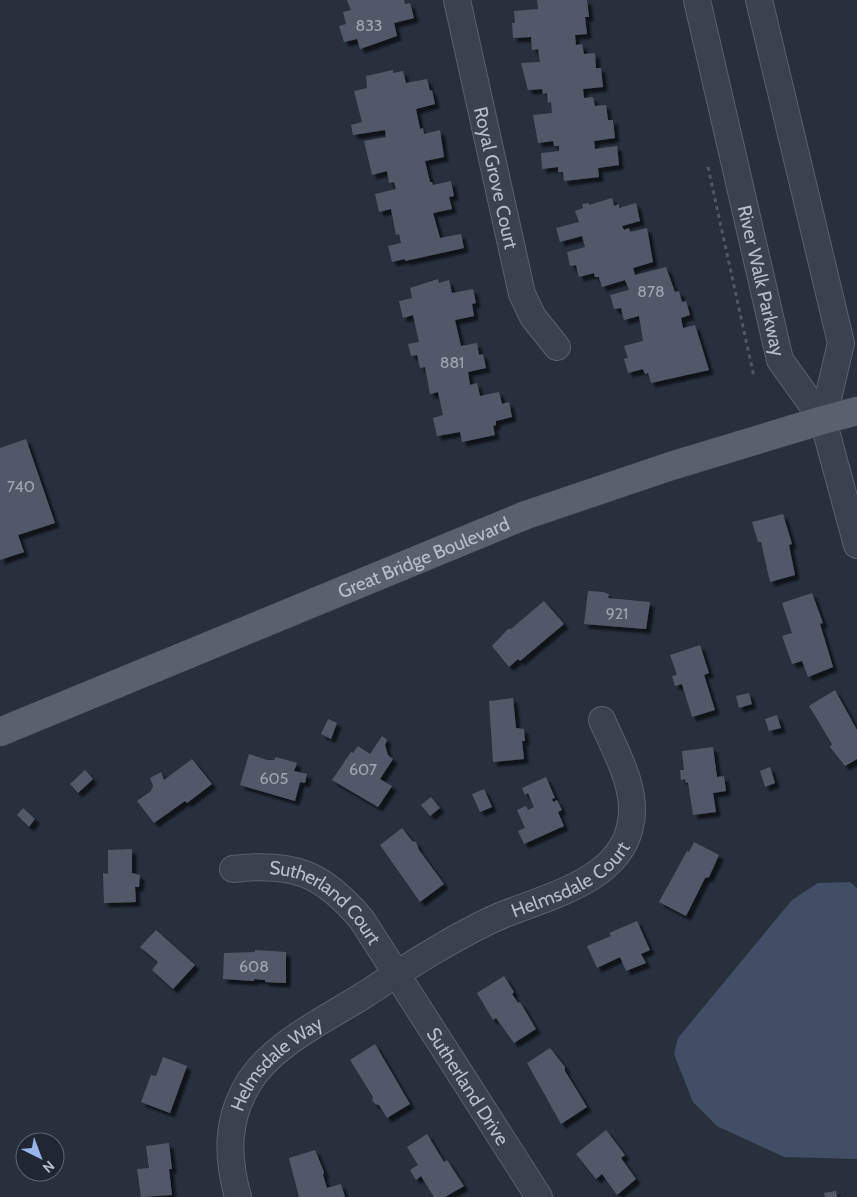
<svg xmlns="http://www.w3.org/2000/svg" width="857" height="1197" font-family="Cabin,sans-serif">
<defs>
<filter id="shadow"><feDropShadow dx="4.5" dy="4.5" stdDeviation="1" flood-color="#0009"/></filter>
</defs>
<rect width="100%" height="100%" fill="#28303d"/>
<!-- water -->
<path fill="#424e65" d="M850 882 857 888V1159L784 1157 717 1126 693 1102 674 1054 678 1038 792 900 818 883Z"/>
<!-- building -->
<g fill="#525867" filter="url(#shadow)">
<path d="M347 0H404L405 4 410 3 414 18 394 23 397 36 360 49 357 39 344 42 339 26 346 24 343 12 351 10Z"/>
<path d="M537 0H587L589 17H585L587 34 575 35 576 45 582 44 584 54 595 53 596 68H601L603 87 583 89 584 98 593 97 595 106 606 105 608 120H613L615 138 594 141 595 149 617 146 619 165 598 168 599 177 564 181 563 172H558V167L542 169 541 153 559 151V146H554L553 141 538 143 533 115 552 113 551 102 548 103 547 93 543 94 542 89 528 90 521 63 540 62 538 49 532 50 531 37 513 38 512 23H515L514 11 538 9Z"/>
<path d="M393 70V73L403 71 406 83 427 79 430 91 432 90 435 104 416 109 420 129 423 128 424 134 440 130 444 157 425 161 430 182H432L433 185 451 181 454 196 449 197 452 209 433 213 440 238 461 234 464 248 405 261V259L392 262 388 246 401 243 399 234 396 235 391 209 379 212 375 194 396 189 394 182 389 183 387 171 372 175 364 141 386 137 385 130 353 135 351 125 362 122 354 91 367 88 366 76Z"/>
<path d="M612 198 614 206 619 204V208L636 203 640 221 622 226 624 230 629 228 630 232 647 228 653 262 633 268 635 275 666 267 675 292 679 291 682 302 686 301 690 315 681 318 683 328 695 325 709 370 651 383 648 373 645 374 643 369 628 373 624 359 628 358 624 346 643 341 639 316 624 320 621 308 614 309 610 295 629 290 625 280 602 287 599 277H595L594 273 579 277 576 265 570 266 567 252 585 247 582 236 560 242 556 228 579 222 575 211 583 208 582 204 589 203V205Z"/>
<path d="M438 279 439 283 449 280 452 293 473 289 476 303 472 304 474 316 455 320 461 346 477 343 479 355 483 354 486 368 468 372 470 385 477 383 480 396 499 392 502 404 509 402 512 417 496 421V425L493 426 495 435 462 442 460 432 437 436 433 418 443 415 438 392 430 394 425 367 420 368 417 355 411 356 408 344 419 342 413 315 403 318 399 301 412 298 410 288Z"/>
<path d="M26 439 55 523 18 535 24 552 0 560V448Z"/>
<path d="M783 514 792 544 789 545 795 575 770 582 761 542H758L752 522Z"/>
<path d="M588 591 603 592 609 594 608 598 650 602 646 629 584 624Z"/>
<path d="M812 593 823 623 820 624 833 667 808 677 802 661 792 664 782 636 792 633 782 603Z"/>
<path d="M544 601 564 624 520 661 518 659 509 667 492 646 508 629H511Z"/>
<path d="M700 645 709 673 704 675 715 710 692 717 682 684 675 686 672 676 677 675 670 655Z"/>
<path d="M835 690 857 730V759L845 766 830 747 832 744 809 706Z"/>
<path d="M749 693 752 704 739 708 736 696Z"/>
<path d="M513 698 516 728 524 729 525 741H522L524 759 493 762 489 701Z"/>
<path d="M777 715 781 728 769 731 765 719Z"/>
<path d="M328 719 337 723 331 739 321 734Z"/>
<path d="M382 736 387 740 385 745 388 755 393 759 380 779 392 786 378 807 332 780 351 752 353 753 358 746 370 754Z"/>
<path d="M713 747 717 777 724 776 726 791 713 793 716 812 693 815 688 782 686 783 685 779 681 780 680 770H684L682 751Z"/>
<path d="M249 754 267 760H274L276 757 297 763 294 771 307 774 305 783 300 782 295 801 240 785Z"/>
<path d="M192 759 212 784 187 803 185 801 154 823 137 801 151 791 153 786 150 778 161 772 164 780Z"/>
<path d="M770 767 775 783 765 787 760 771Z"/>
<path d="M85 770 93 779 78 793 70 784Z"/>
<path d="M546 777 555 798 552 799 553 802 557 800 562 810 558 812 564 826 524 844 518 831 525 828 517 810 526 806 528 810 534 807 528 793 525 795 522 788Z"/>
<path d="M484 789 492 807 480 812 472 794Z"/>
<path d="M431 797 440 808 430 816 421 805Z"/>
<path d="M23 808 35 819 29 827 17 815Z"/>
<path d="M402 828 412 841 416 842 419 850 444 884 420 902 380 845Z"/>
<path d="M694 842 719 855 709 877 705 878 686 916 659 902 687 851 689 852Z"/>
<path d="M132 849V873L140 875 139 887H135L136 902 104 903 103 873 108 874V850Z"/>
<path d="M637 921 650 950 641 954 646 963 626 971 620 957 597 968 587 946 611 936 609 933Z"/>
<path d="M156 930 195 965 173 989 152 970 158 962 140 947Z"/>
<path d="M255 950 286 952V983L265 982V980L254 979V981L223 979 224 953 255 952Z"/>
<path d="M504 976 514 992 512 994 518 1003 520 1002 536 1029 514 1043 496 1018 493 1020 477 993Z"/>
<path d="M375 1044 410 1104 387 1118 379 1105 375 1104 372 1100 373 1097 350 1060Z"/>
<path d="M550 1048 565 1067V1071L587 1107 561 1124 527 1063Z"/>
<path d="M163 1057 187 1066 170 1113 141 1102 151 1075 156 1076Z"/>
<path d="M606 1130 625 1155 621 1158 636 1179 617 1195 602 1174 596 1179 576 1154Z"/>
<path d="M427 1134 444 1162 447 1160 464 1186 445 1197H434L421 1176 416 1180 410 1170 418 1165 407 1147Z"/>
<path d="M169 1143 172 1169H169L172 1195 141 1197 137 1169 149 1168 146 1146Z"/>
<path d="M315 1150 324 1172 323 1175 327 1188 341 1184 345 1197H299L289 1158Z"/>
<path d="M836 1191 837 1197H825L824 1193Z"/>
</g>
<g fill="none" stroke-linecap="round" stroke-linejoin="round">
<!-- minor casing -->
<g stroke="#5a606b" stroke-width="28">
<g id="minor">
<path id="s1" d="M457 0 522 294 533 317 557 347"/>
<path id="s2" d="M697 0 780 360 823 420 857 545"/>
<path d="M759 0 841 343 823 420"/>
<path id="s3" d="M233 869C293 862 323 873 362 920L539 1197"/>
<path id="s4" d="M238 1197C227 1157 226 1121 248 1084 270 1046 324 1020 361 997 403 970 445 942 491 920 538 898 617 885 630 827 639 790 616 753 602 720"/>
</g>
</g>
<!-- major casing -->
<g stroke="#454b56" stroke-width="29">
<g id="major">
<path id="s5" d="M0 732 526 515 671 466 823 420 857 411"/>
</g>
</g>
<!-- path -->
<path stroke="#4c5b5f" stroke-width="3" stroke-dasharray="4 4" stroke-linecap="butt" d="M708 167 754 377"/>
<!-- minor -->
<use href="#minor" stroke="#3c424d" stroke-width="26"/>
<!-- major -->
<use href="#major" stroke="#5a616d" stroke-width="28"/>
</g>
<g text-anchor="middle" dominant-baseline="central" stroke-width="4" stroke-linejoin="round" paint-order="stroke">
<!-- number labels -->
<g font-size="16" fill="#9ea4b0">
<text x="369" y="25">833</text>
<text x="651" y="291">878</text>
<text x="452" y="362">881</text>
<text x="21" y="486">740</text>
<text x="617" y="613">921</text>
<text x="363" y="769">607</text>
<text x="274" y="778">605</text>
<text x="254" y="966">608</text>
</g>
<!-- street labels -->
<g font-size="19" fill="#b8bdc8" stroke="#212732">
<text stroke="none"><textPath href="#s1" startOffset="182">Royal Grove Court</textPath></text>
<text stroke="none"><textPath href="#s2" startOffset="288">River Walk Parkway</textPath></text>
<text stroke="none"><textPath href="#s5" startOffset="458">Great Bridge Boulevard</textPath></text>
<text stroke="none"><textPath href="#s4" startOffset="502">Helmsdale Court</textPath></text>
<text stroke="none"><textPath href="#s3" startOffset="105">Sutherland Court</textPath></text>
<text stroke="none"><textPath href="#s4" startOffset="151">Helmsdale Way</textPath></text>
<text stroke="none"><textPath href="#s3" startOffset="344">Sutherland Drive</textPath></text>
</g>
</g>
<!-- north arrow -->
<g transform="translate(40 1157) rotate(138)"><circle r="24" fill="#212732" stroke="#5d636e"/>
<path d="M0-4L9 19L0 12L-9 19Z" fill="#99b4eb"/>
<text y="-8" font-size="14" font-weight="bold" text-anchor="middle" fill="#b8bdc8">N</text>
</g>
</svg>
